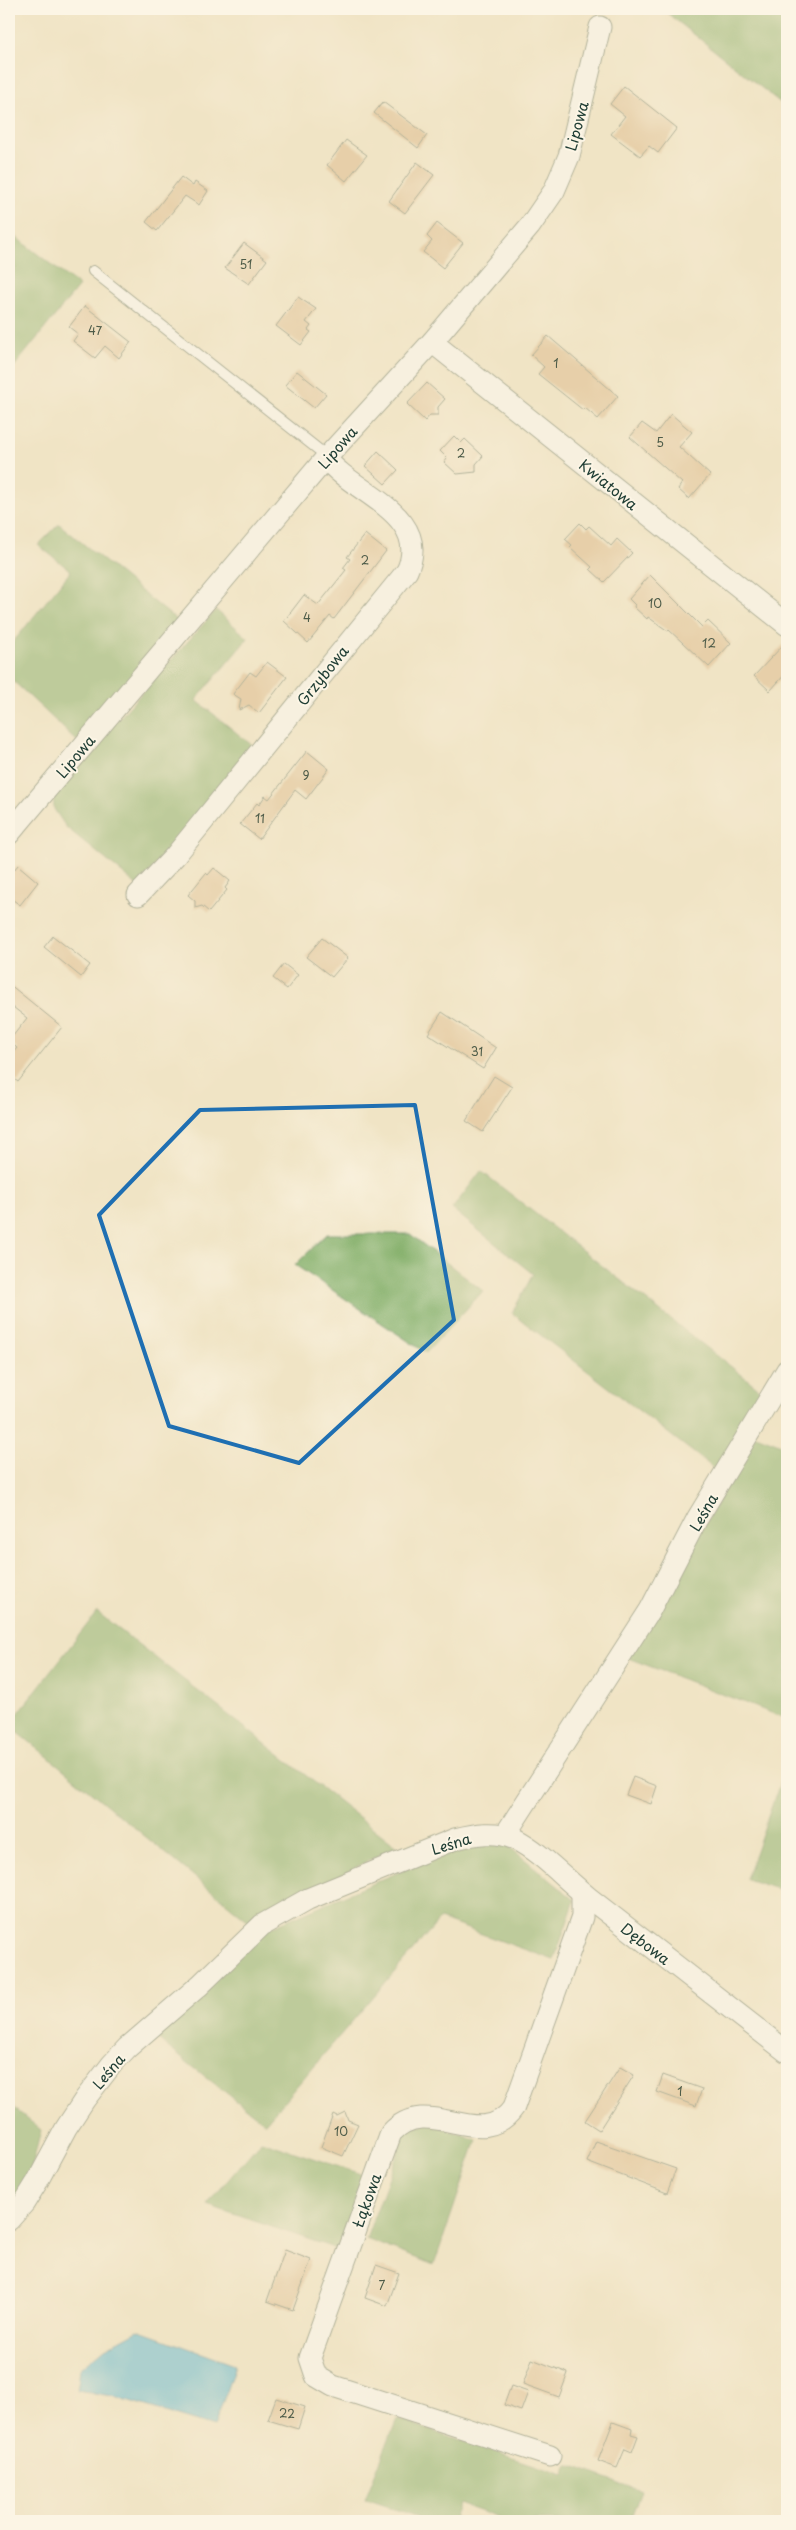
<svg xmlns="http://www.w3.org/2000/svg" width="796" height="2530" font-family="'Playpen Sans',sans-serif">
<rect width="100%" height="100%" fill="#fcf5e5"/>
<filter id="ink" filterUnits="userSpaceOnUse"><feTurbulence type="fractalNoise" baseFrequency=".02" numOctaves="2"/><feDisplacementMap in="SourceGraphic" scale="10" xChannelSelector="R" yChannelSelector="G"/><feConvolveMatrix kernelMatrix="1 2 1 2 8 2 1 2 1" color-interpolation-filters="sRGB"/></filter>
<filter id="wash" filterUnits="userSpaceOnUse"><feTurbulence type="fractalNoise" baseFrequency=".0096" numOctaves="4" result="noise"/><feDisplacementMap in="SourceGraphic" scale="20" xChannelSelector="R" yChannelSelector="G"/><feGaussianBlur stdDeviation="1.12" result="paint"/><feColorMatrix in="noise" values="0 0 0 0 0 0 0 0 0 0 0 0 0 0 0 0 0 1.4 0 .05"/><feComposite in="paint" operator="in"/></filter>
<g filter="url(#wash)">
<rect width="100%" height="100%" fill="#f0e4c5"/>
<!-- forest -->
<g fill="#81ae67" stroke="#50764e">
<path d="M662 9H787V108Z"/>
<path d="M9 232 79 286 9 373Z"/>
<path d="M59 524 179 622 77 741 9 677V647L71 571 38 545Z"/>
<path d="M216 610 248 638 196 700 253 746 138 886 66 827 54 809 53 792Z"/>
<path d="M481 1171 766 1394 720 1473 512 1313 533 1274 452 1209Z"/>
<path d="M327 1234H410L483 1291 426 1353 295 1265Z"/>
<path d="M756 1435 787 1447V1719L628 1658Z"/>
<path d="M97 1612 396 1846 251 1923 9 1725Z"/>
<path d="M787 1763V1892L746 1879Z"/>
<path d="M467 1843 507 1845 575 1900 554 1960 440 1919 265 2123 152 2035 266 1929Z"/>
<path d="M9 2104 41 2130 26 2191 9 2208Z"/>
<path d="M430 2123 477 2140 434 2265 366 2239 407 2128Z"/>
<path d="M261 2141 364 2175 337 2249 207 2205Z"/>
<path d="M397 2419 564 2475 568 2464 641 2491 630 2521H507L459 2504 452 2521H430L365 2499Z"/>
</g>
<!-- water -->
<path fill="#5bb9d9" stroke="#3d7b86" d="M138 2330 235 2365 214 2427 117 2397 77 2390 80 2369 105 2348Z"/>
<g id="blocks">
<!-- building -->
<g fill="#dcb788">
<path d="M624 86 677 128 658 153 649 146 640 156 611 134 625 116 610 104Z"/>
<path d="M383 102 427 135 418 148 374 113Z"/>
<path d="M346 140 367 155 346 181 327 165Z"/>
<path d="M417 162 434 175 405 213 389 201Z"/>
<path d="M181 177 193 186 195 182 208 191 199 205 185 196 157 231 146 222Z"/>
<path d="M437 223 463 243 443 268 423 252 432 241 427 236Z"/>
<path d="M244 243 267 260 249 284 225 268Z"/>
<path d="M298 297 316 309 306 322 311 326 308 330 311 332 301 345 276 326Z"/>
<path d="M85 306 131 342 119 358 105 346 95 358 73 341 78 334 69 327Z"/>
<path d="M548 336 618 396 598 419 585 408 583 410 538 374 544 367 531 355Z"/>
<path d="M297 371 326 394 314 408 285 385Z"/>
<path d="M427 383 445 399 438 407V415H430L425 421 407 404Z"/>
<path d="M671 414 692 432 679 447 710 475 689 499 678 489 682 483 630 437 642 423 656 433Z"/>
<path d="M454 436 461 443 465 439 483 456 476 464V472L457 474 444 462 447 458 440 451Z"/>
<path d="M378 451 398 470 385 484 365 466Z"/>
<path d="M580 523 586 529 589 526 611 546 617 539 632 553 604 582 590 569 592 567 570 547 572 545 565 539Z"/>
<path d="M365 534 386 551 334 619 330 616 308 643 284 621 304 595 318 605 346 570 343 568 350 559 347 557Z"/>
<path d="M650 575 702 627 708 621 731 643 709 667 669 630 668 631 648 617 647 619 634 607 635 605 629 599Z"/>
<path d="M787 641V672L770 691 754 676Z"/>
<path d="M267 662 287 677 259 713 249 705 239 710 241 699 233 694 250 672 256 676Z"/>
<path d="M307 751 329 769 306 799 295 790 259 839 240 824 257 803 259 805 265 796 269 799Z"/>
<path d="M18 865 38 882 20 905 9 897V876Z"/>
<path d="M214 868 230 881 225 888 227 890 209 912 202 906 195 908V901L188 895 206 873 208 875Z"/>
<path d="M53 936 90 965 81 977 44 947Z"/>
<path d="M322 938 348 958 332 977 306 957Z"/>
<path d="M284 964 298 975 287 989 273 978Z"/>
<path d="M9 984 62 1027 18 1082 9 1075V1058L17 1048 9 1041 27 1018 9 1004Z"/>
<path d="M442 1012 496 1048 483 1069 428 1034Z"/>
<path d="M494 1076 512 1087 483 1132 466 1121Z"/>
<path d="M633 1777 657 1786 651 1804 626 1795Z"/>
<path d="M620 2067 634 2075 599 2130 585 2121Z"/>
<path d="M663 2075 702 2089 696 2106 657 2092Z"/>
<path d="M345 2112 348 2120 358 2124 343 2156 321 2147 333 2114 337 2116Z"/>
<path d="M596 2141 676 2169 667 2193 587 2162Z"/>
<path d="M285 2250 311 2260 293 2310 267 2301Z"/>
<path d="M376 2265 399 2273 387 2306 365 2298Z"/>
<path d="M532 2359 568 2373 559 2397 523 2384Z"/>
<path d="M511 2386 528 2392 521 2411 504 2405Z"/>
<path d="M276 2398 305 2407 298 2429 268 2420Z"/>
<path d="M613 2422 632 2429 631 2434 638 2436 632 2452 625 2449 617 2468 598 2461Z"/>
</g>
</g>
</g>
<g filter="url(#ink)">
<use href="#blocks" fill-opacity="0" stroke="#687767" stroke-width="1"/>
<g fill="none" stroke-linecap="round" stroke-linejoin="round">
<!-- service casing -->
<g stroke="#687767" stroke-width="12">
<path id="service" d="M93 271 319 450 326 458"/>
</g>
<!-- minor casing -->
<g stroke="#687767" stroke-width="23">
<g id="minor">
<path d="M432 342 787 625"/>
<path d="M9 834 326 458 432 342 530 226 554 191 569 156 600 27"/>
<path d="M138 895 175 856 407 571C433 514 351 493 326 458"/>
<path d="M505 1835 650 1610 697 1519 787 1370"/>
<path d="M9 2220 24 2203 37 2182 66 2128 85 2099 112 2064 127 2048 200 1985 262 1925 308 1899 455 1839C475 1834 496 1830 515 1839 541 1852 566 1880 589 1898 655 1950 721 2001 787 2052"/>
<path d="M550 2456 333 2386 316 2376 310 2358 391 2133C429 2091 481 2155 514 2107L582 1917V1893"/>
</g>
</g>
<!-- service -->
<use href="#service" stroke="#fff" stroke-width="10"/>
<!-- minor -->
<use href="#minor" stroke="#fff" stroke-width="21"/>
</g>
</g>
<!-- marked area -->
<path d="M0 0H796V2530H0ZM415 1105 454 1320 299 1463 169 1426 99 1215 200 1110Z" fill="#f0e4c5" fill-opacity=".55" fill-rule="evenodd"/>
<path fill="none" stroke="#1f6fb2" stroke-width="4" stroke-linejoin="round" d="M415 1105 454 1320 299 1463 169 1426 99 1215 200 1110Z"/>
<g text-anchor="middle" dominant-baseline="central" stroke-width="4" stroke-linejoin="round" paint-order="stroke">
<!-- number labels -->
<g font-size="12" fill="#4e5c49">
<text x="246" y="264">51</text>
<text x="95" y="330">47</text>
<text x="556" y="363">1</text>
<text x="660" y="442">5</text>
<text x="461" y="453">2</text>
<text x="365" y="560">2</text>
<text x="655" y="603">10</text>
<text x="307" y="617">4</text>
<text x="709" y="643">12</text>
<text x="306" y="775">9</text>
<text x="260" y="818">11</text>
<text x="477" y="1051">31</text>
<text x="680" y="2091">1</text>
<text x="341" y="2131">10</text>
<text x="382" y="2285">7</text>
<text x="287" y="2413">22</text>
</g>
<!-- street labels -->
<g font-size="15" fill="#1f3d34" stroke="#fcf5e5">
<text transform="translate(576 126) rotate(-75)">Lipowa</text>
<text transform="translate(337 447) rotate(-49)">Lipowa</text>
<text transform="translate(609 484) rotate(39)">Kwiatowa</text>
<text transform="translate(322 675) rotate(-51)">Grzybowa</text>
<text transform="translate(75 756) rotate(-50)">Lipowa</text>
<text transform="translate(703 1512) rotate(-60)">Leśna</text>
<text transform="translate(451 1843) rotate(-17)">Leśna</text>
<text transform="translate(646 1943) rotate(38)">Dębowa</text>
<text transform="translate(108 2071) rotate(-50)">Leśna</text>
<text transform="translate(366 2200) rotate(-70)">Łąkowa</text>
</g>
</g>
<!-- margin -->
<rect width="796" height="2530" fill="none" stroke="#fcf5e5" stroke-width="30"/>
</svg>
